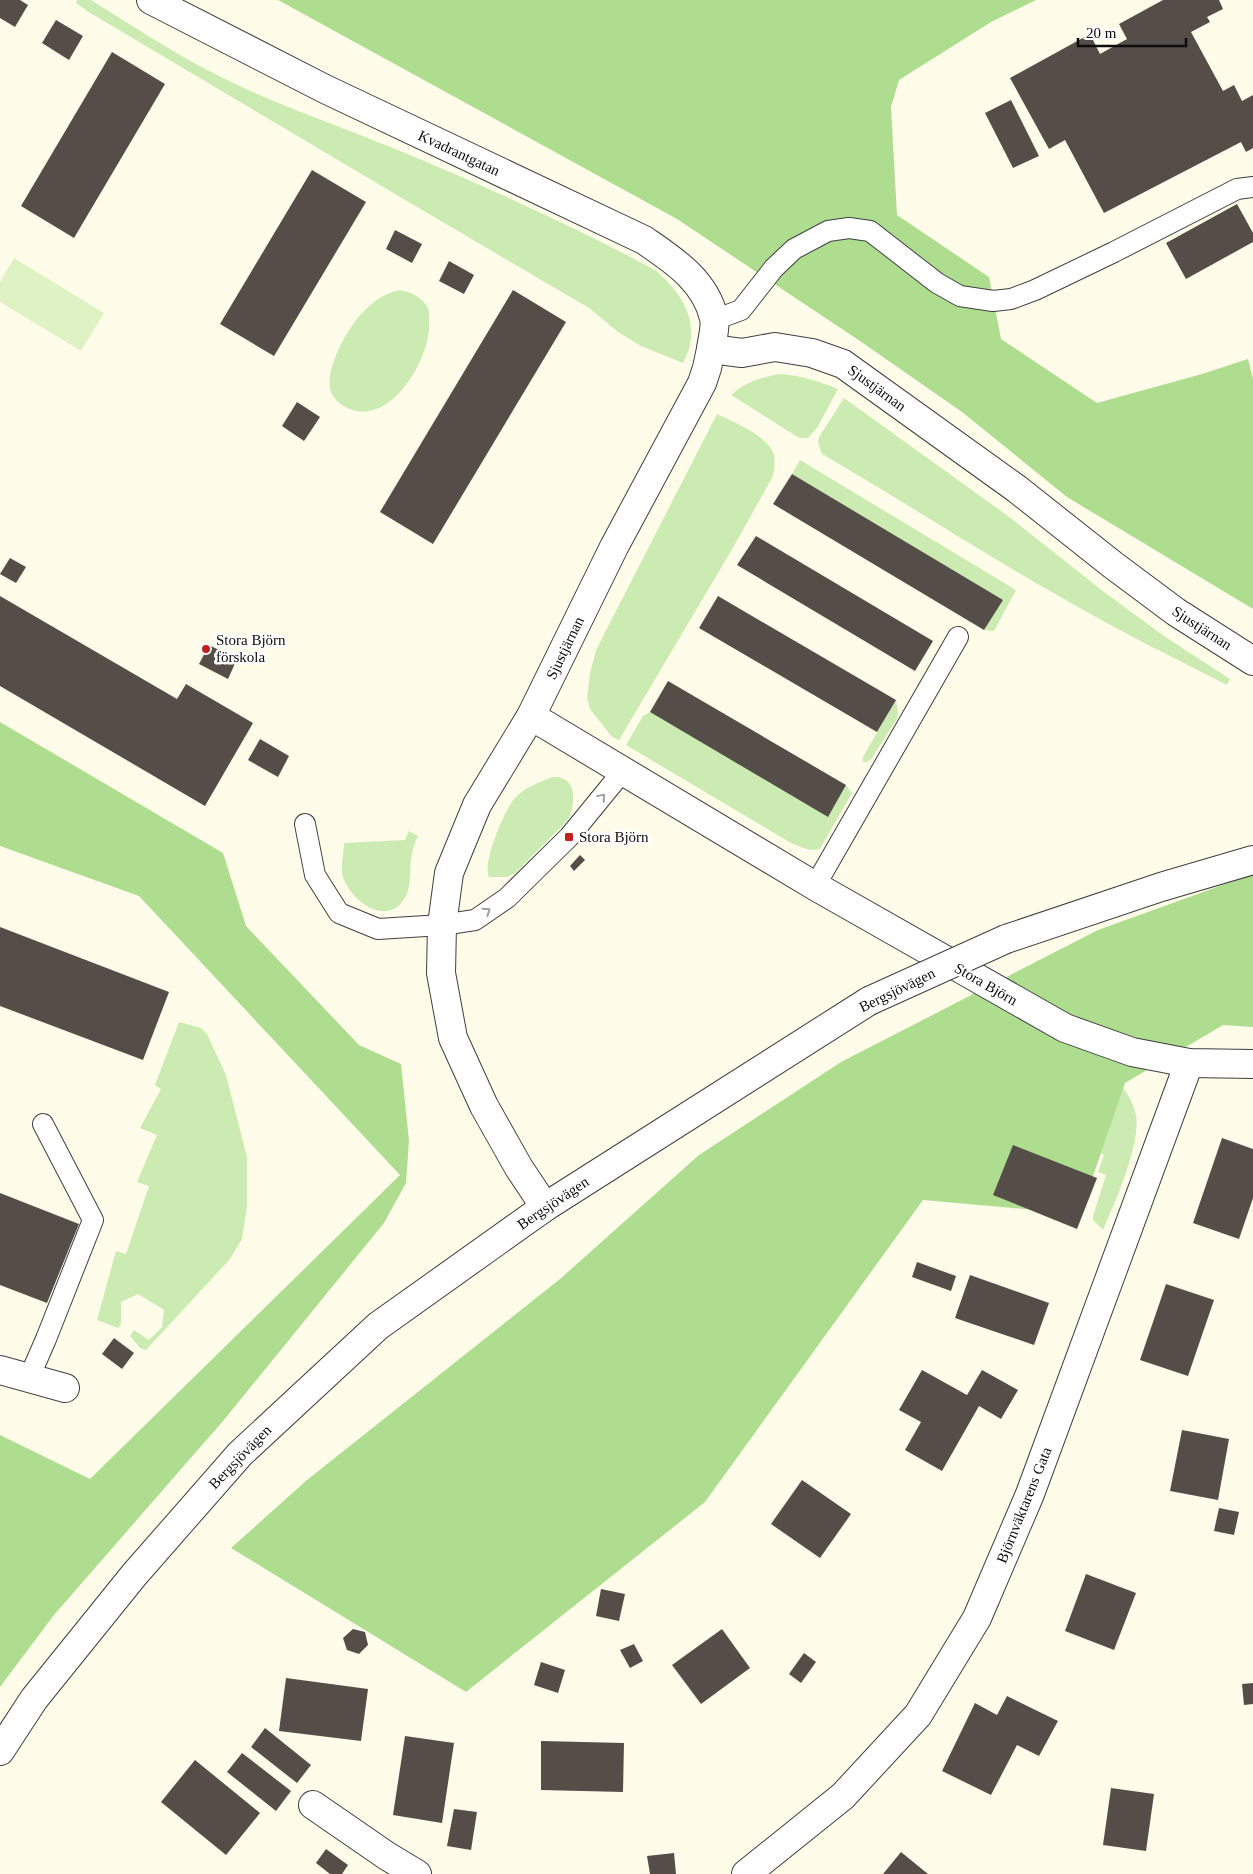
<svg xmlns="http://www.w3.org/2000/svg" width="1253" height="1874" font-family="Georgia,serif">
<rect width="100%" height="100%" fill="#fffcea"/>
<!-- green -->
<g fill="#ccebb2">
<path d="M77 0H91C131 25 172 52 215 74 272 103 334 124 393 148 482 185 570 224 655 270 684 294 703 327 683 363L641 346 618 332 589 308 422 210 87 11 76 3Z"/>
<path d="M400 290C411 292 422 297 428 308 429 310 429 315 429 319 433 354 393 426 350 409 342 406 334 400 331 392 323 369 350 323 367 308 377 298 387 293 400 290Z"/>
<path d="M778 374C800 375 818 381 838 389L817 428 808 438H800L796 436 731 395C745 382 760 378 778 374Z"/>
<path d="M844 398 1008 516 1104 592 1164 636 1230 679 1227 685C1174 658 1121 632 1069 602 985 555 905 502 822 454L818 443 819 437Z"/>
<path d="M717 414C736 423 762 433 773 452 776 459 774 469 773 476L734 546 619 740 612 737 590 709 587 698 590 673 596 650Z"/>
<path d="M800 460 1016 590 994 631 984 630 1002 600 792 474Z"/>
<path d="M896 700 898 712 897 719 872 758 867 762H863V757Z"/>
<path d="M650 712 828 816 846 785 852 793 820 849C809 852 801 847 791 843L626 745 643 716Z"/>
<path d="M552 777C578 775 576 803 568 820L514 874 506 877H489C482 863 504 810 515 798 525 787 538 783 552 777Z"/>
<path d="M409 831 418 836C415 842 413 848 412 854 409 867 412 884 406 896 389 929 351 902 343 877 340 867 344 853 344 843L405 840Z"/>
<path d="M179 1022 201 1028 207 1034 226 1075 247 1157V1207L242 1239 230 1259 146 1350 140 1348 130 1336 134 1330 149 1340 162 1327 164 1310 138 1294 121 1302V1324L118 1328 97 1320 116 1251 126 1254 149 1186 137 1182 157 1135 140 1128 161 1089 155 1085Z"/>
<path d="M1118 1081C1127 1092 1133 1102 1136 1115 1141 1144 1115 1203 1103 1230L1093 1220V1216L1106 1175 1098 1172 1104 1155 954 1086Z"/>
</g>
<!-- forest -->
<g fill="#aedd90">
<path d="M278 0H1036L991 22 899 80 891 107 897 215 989 277 1001 339 1097 403 1202 374 1248 359 1253 379V609L1067 497 962 412 860 341 677 219Z"/>
<path d="M0 722 223 853 246 926 359 1045 401 1064 409 1141 406 1183 384 1223 223 1421 54 1615 0 1687V1435L90 1479 400 1175 139 896 0 846Z"/>
<path d="M1253 874V1027L1223 1025 1125 1083 1080 1214 923 1200 705 1502 466 1692 231 1548 307 1480 560 1279 699 1155 841 1062 1098 930Z"/>
</g>
<!-- pitch -->
<path fill="#dff2c4" d="M14 258 104 313 81 351 0 302V282Z"/>
<!-- building -->
<g fill="#554d47">
<path d="M0 0H20L28 5 15 27 0 18Z"/>
<path d="M1163 0H1219L1223 9 1207 17 1210 22 1191 32 1223 91 1234 85 1242 101 1253 95V148L1246 152 1241 142 1104 213 1065 140 1049 149 1010 78 1090 34 1100 54 1127 39 1119 24Z"/>
<path d="M56 20 83 36 69 60 42 43Z"/>
<path d="M112 52 165 84 74 238 21 206Z"/>
<path d="M1011 100 1039 156 1013 168 985 113Z"/>
<path d="M312 170 366 202 274 356 220 324Z"/>
<path d="M1237 204 1253 233V242L1186 279 1166 243Z"/>
<path d="M395 230 422 244 412 263 386 249Z"/>
<path d="M449 261 474 275 464 294 439 281Z"/>
<path d="M513 290 566 322 433 544 380 512Z"/>
<path d="M297 402 320 417 304 441 282 426Z"/>
<path d="M792 474 1003 600 984 630 773 504Z"/>
<path d="M756 536 933 641 915 671 737 565Z"/>
<path d="M10 558 26 567 16 583 0 574Z"/>
<path d="M0 596 177 699 186 684 253 723 205 806 0 686Z"/>
<path d="M718 596 896 700 877 732 699 628Z"/>
<path d="M209 645 237 659 228 679 199 664Z"/>
<path d="M668 681 846 785 828 817 650 712Z"/>
<path d="M260 739 289 756 278 777 248 760Z"/>
<path d="M580 855 585 860 574 871 570 866Z"/>
<path d="M0 927 169 992 143 1060 0 1006Z"/>
<path d="M1222 1138 1253 1149V1198L1239 1239 1193 1223Z"/>
<path d="M1013 1145 1097 1178 1077 1229 993 1195Z"/>
<path d="M0 1193 79 1224 47 1303 0 1285Z"/>
<path d="M917 1262 956 1276 951 1291 912 1277Z"/>
<path d="M970 1275 1049 1303 1034 1345 955 1318Z"/>
<path d="M1166 1284 1214 1300 1188 1376 1140 1360Z"/>
<path d="M114 1338 134 1353 122 1369 102 1354Z"/>
<path d="M922 1370 967 1395 982 1370 1018 1390 1001 1419 979 1406 942 1471 905 1450 921 1422 899 1410Z"/>
<path d="M1182 1430 1229 1439 1218 1500 1170 1491Z"/>
<path d="M802 1480 851 1514 820 1558 771 1524Z"/>
<path d="M1219 1508 1239 1512 1234 1535 1214 1531Z"/>
<path d="M1086 1574 1136 1593 1114 1650 1065 1631Z"/>
<path d="M601 1589 625 1594 619 1621 596 1616Z"/>
<path d="M353 1629 365 1632 368 1645 359 1654 347 1650 343 1638Z"/>
<path d="M722 1629 750 1668 701 1704 672 1665Z"/>
<path d="M634 1644 643 1661 630 1668 620 1650Z"/>
<path d="M804 1653 816 1662 801 1683 789 1674Z"/>
<path d="M541 1662 565 1670 558 1693 534 1685Z"/>
<path d="M286 1678 368 1689 361 1741 279 1731Z"/>
<path d="M1253 1683V1704L1244 1705 1242 1684Z"/>
<path d="M1007 1696 1058 1721 1039 1756 1017 1745 991 1795 942 1771 975 1703 997 1715Z"/>
<path d="M265 1728 311 1765 297 1783 251 1747Z"/>
<path d="M405 1736 454 1743 442 1823 393 1815Z"/>
<path d="M541 1741 624 1743 623 1792 541 1790Z"/>
<path d="M242 1753 291 1791 276 1811 227 1772Z"/>
<path d="M195 1760 260 1813 226 1855 161 1802Z"/>
<path d="M1111 1788 1154 1794 1146 1851 1103 1845Z"/>
<path d="M454 1809 477 1812 471 1850 447 1846Z"/>
<path d="M326 1849 348 1865 342 1874H330L316 1863Z"/>
<path d="M901 1852 928 1874H883Z"/>
<path d="M674 1853 676 1874H650L647 1856Z"/>
</g>
<g fill="none" stroke-linecap="round" stroke-linejoin="round">
<!-- service casing -->
<g stroke="#3f3f3f" stroke-width="22">
<g id="service">
<path d="M714 320 741 310 774 268 794 249 828 231 849 228 870 231 937 283 960 296 993 301 1011 299 1035 290 1114 252 1237 189 1253 187"/>
<path d="M305 824 315 875 339 913 378 929 442 925 475 920 507 898 569 837 623 771"/>
<path d="M815 886 958 637"/>
<path d="M29 1378 46 1339 93 1220 43 1124"/>
</g>
</g>
<!-- minor casing -->
<g stroke="#3f3f3f" stroke-width="30">
<g id="minor">
<path d="M151 0 325 89 644 240C673 260 705 280 714 318 716 327 712 340 711 349"/>
<path d="M531 716 614 547 702 383 707 368 711 349 742 353 775 347 812 353 843 364 1017 489 1113 565 1176 612 1253 661"/>
<path d="M545 1207 519 1168 484 1106 453 1038 441 973 442 925 449 873 477 805 531 716 815 886 1065 1028 1132 1052 1189 1063 1253 1064"/>
<path d="M0 1370 65 1388"/>
<path d="M313 1805 387 1856 417 1874"/>
<path d="M746 1874 843 1796 918 1715 977 1618 1030 1494 1189 1063"/>
</g>
</g>
<!-- tertiary casing -->
<g stroke="#3f3f3f" stroke-width="30">
<g id="tertiary">
<path d="M1006 939 1161 887 1253 860"/>
<path d="M0 1751 34 1699 134 1575 240 1454 378 1326 545 1207 869 1001"/>
</g>
</g>
<!-- service -->
<use href="#service" stroke="#fff" stroke-width="20"/>
<!-- minor -->
<use href="#minor" stroke="#fff" stroke-width="28"/>
<!-- tertiary -->
<use href="#tertiary" stroke="#fff" stroke-width="28"/>
<!-- tertiary-bridge casing -->
<g stroke="#3f3f3f" stroke-width="30" stroke-linecap="butt">
<path id="tertiary-bridge" d="M869 1001 1006 939"/>
</g>
<!-- tertiary-bridge -->
<use href="#tertiary-bridge" stroke="#fff" stroke-width="28"/>
</g>
<!-- one-way arrows -->
<defs><path id="oneway-chevron" d="M-2-3.5L2.5 0L-2 3.5" fill="none" stroke-width="1.6" stroke-linecap="round" stroke-linejoin="round" transform="scale(1.25)"/></defs>
<g stroke="#9e9e9e">
<use href="#oneway-chevron" transform="translate(602 797) rotate(-50)"/>
<use href="#oneway-chevron" transform="translate(487 911) rotate(-35)"/>
</g>
<!-- markers -->
<g fill="#c31f1c" stroke="#fff" stroke-width="2">
<circle cx="206" cy="649" r="5"/>
<rect x="564" y="832" width="10" height="10" rx="2.5"/>
</g>
<g text-anchor="middle" dominant-baseline="central" stroke-width="5" stroke-linejoin="round" paint-order="stroke">
<!-- street labels -->
<g font-size="15" fill="#0c0c0c" stroke="#fff">
<text transform="translate(459 153) rotate(25)">Kvadrantgatan</text>
<text transform="translate(877 388) rotate(36)">Sjustjärnan</text>
<text transform="translate(1202 628) rotate(33)">Sjustjärnan</text>
<text transform="translate(565 648) rotate(-64)">Sjustjärnan</text>
<text transform="translate(986 984) rotate(30)">Stora Björn</text>
<text transform="translate(897 990) rotate(-26)">Bergsjövägen</text>
<text transform="translate(553 1203) rotate(-34)">Bergsjövägen</text>
<text transform="translate(240 1457) rotate(-46)">Bergsjövägen</text>
<text transform="translate(1024 1505) rotate(-68)">Björnväktarens Gata</text>
</g>
<!-- poi labels -->
<g font-size="15" fill="#0c0c0c" stroke="#fff" text-anchor="start">
<text x="216" y="640">Stora Björn<tspan x="216" dy="17">förskola</tspan></text>
<text x="579" y="837">Stora Björn</text>
</g>
</g>
<!-- scale -->
<path d="M1078 38v8h108v-8" fill="none" stroke="#0c0c0c" stroke-width="2.5"/>
<text x="1086" y="38" font-size="15" fill="#0c0c0c" stroke="#ffffff" stroke-width="4" paint-order="stroke">20 m</text>
</svg>
